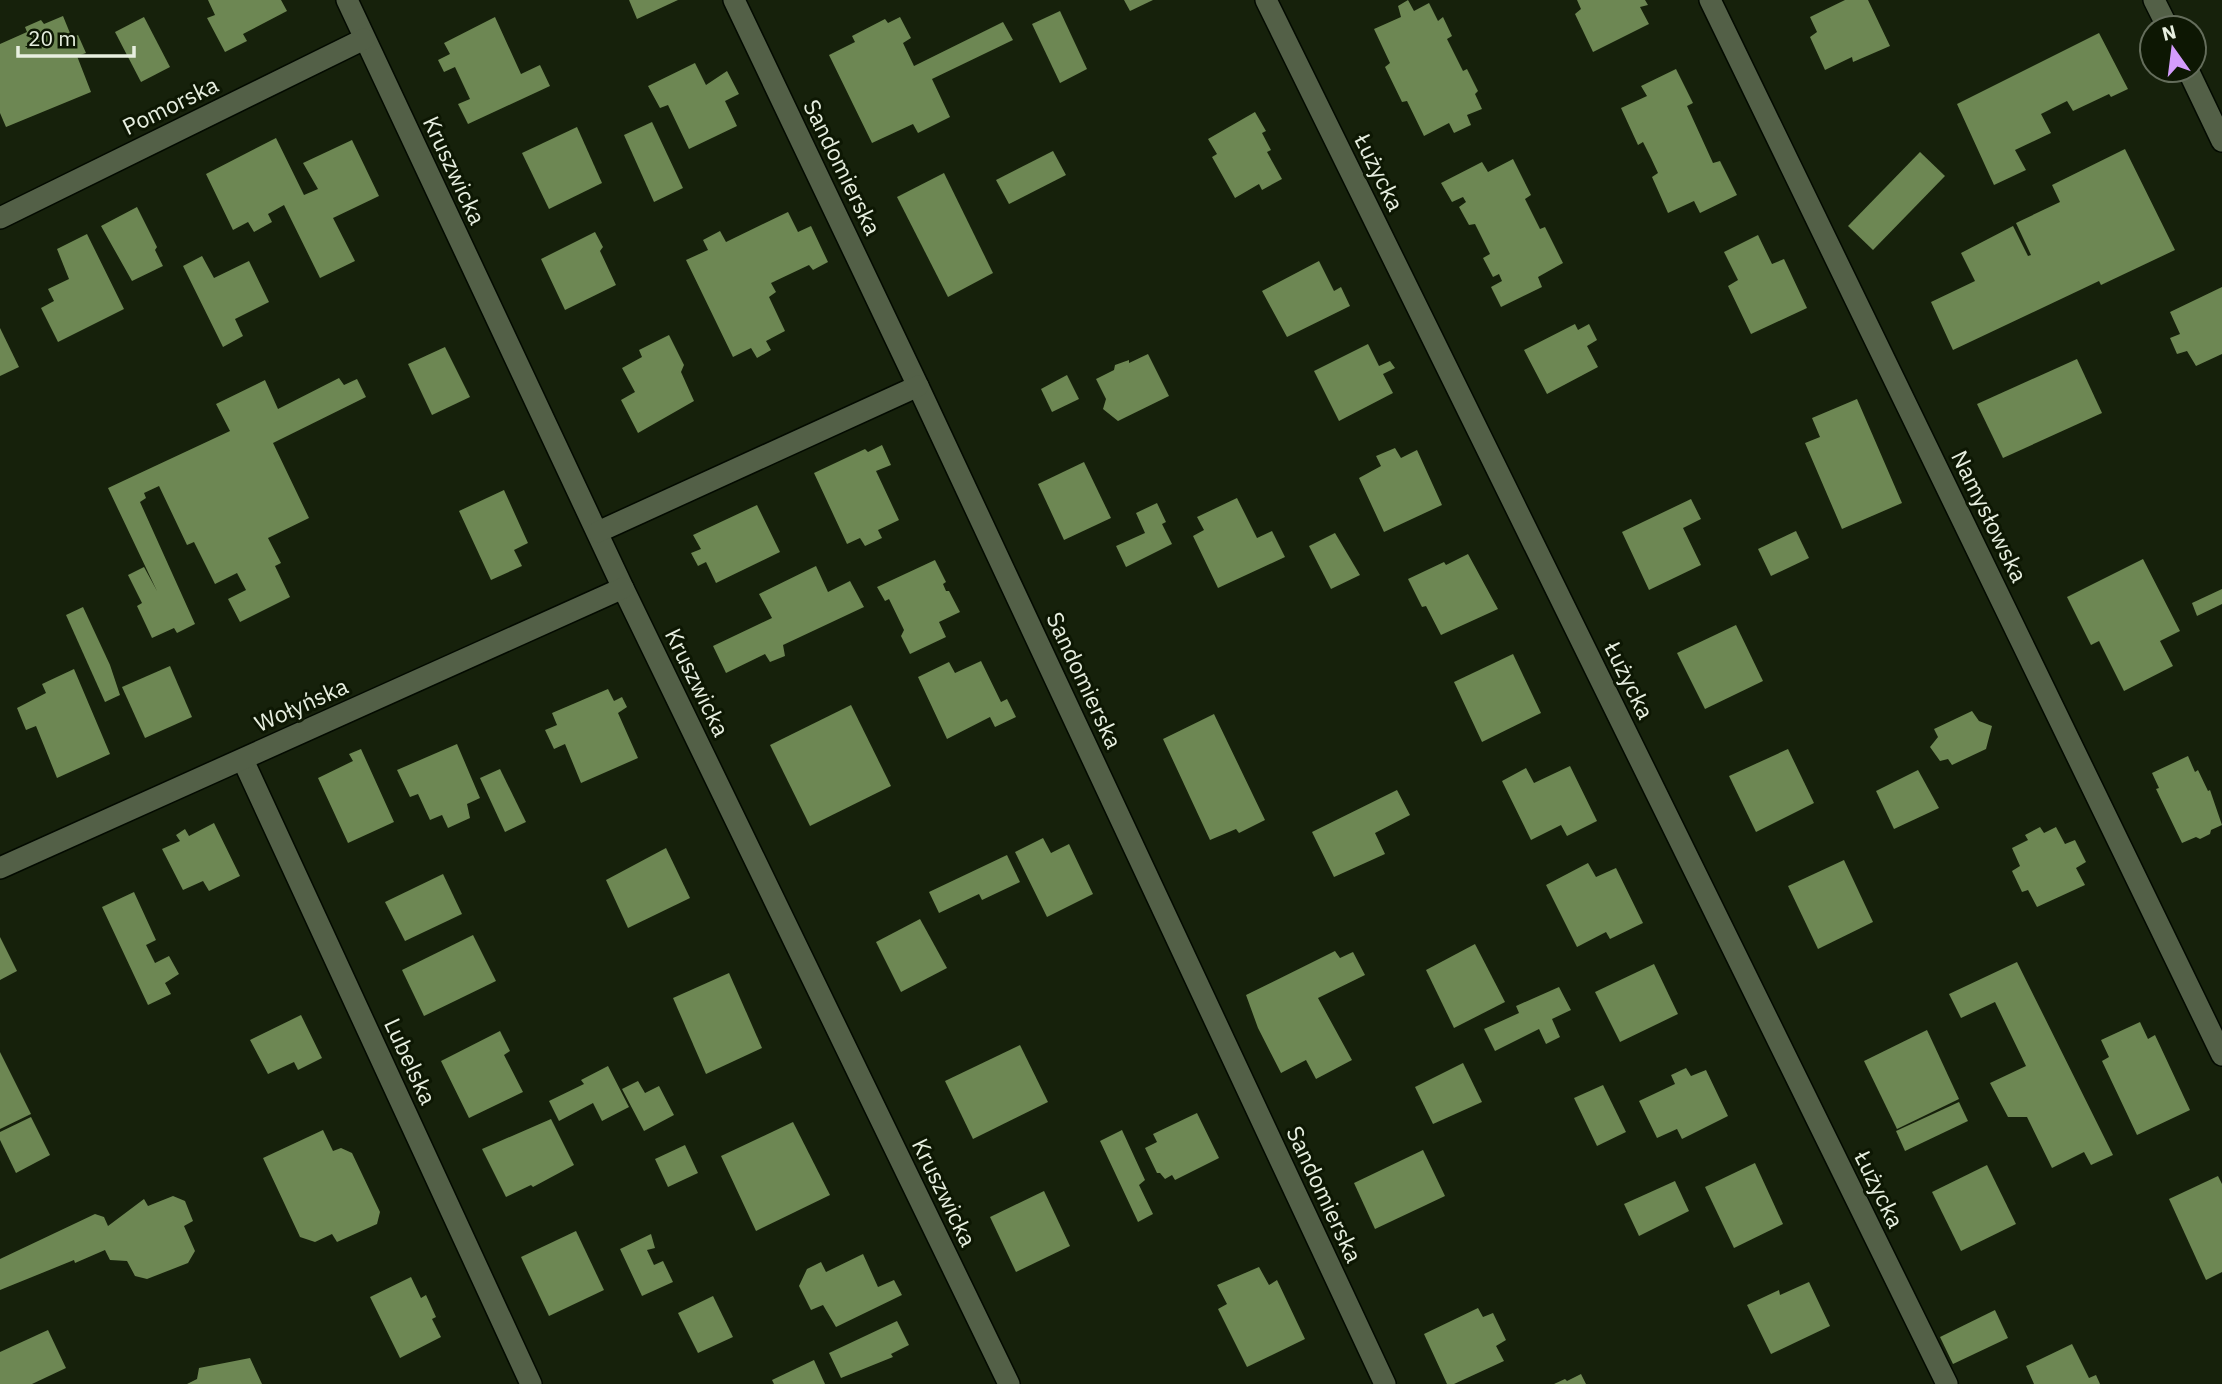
<svg xmlns="http://www.w3.org/2000/svg" width="2222" height="1384" font-family="'IBM Plex Sans',sans-serif">
<rect width="100%" height="100%" fill="#16210b"/>
<!-- building -->
<g fill="#6d8753">
<path d="M208 0H281L287 11 243 34 247 41 225 52 207 18 215 15Z"/>
<path d="M629 0H678L637 19Z"/>
<path d="M1124 0H1153L1130 11Z"/>
<path d="M1408 0 1414 11 1429 3 1438 21 1443 17 1452 36 1447 39 1463 71 1467 69 1478 91 1475 94 1482 109 1467 115 1471 125 1454 133 1449 123 1424 136 1407 101 1402 102 1385 67 1390 63 1374 29 1401 17 1398 6Z"/>
<path d="M1577 0H1645L1648 5 1640 7 1649 24 1593 52 1575 14 1581 9Z"/>
<path d="M1845 0H1868L1890 46 1853 62 1852 57 1825 70 1810 37 1817 32 1810 17Z"/>
<path d="M1060 11 1087 69 1060 83 1032 24Z"/>
<path d="M63 16 72 38 78 35 86 53 77 56 91 92 6 127 0 113V44L27 32 25 27 41 20 44 24Z"/>
<path d="M144 17 170 67 141 82 115 32Z"/>
<path d="M495 17 521 74 540 65 550 86 468 124 458 104 470 99 455 67 444 72 438 60 450 54 444 43Z"/>
<path d="M900 17 911 38 903 43 914 66 1003 22 1013 40 932 79 950 117 918 133 913 124 872 143 829 55 855 42 852 36 885 19 888 23Z"/>
<path d="M2099 33 2128 89 2111 97 2109 94 2073 111 2067 101 2041 114 2051 133 2015 150 2026 170 1994 185 1957 104Z"/>
<path d="M695 63 706 85 727 71 739 94 725 101 737 126 689 149 668 105 660 108 648 86Z"/>
<path d="M1676 69 1693 103 1687 106 1713 163 1720 161 1737 195 1700 213 1694 201 1668 213 1652 177 1658 173 1651 158 1643 142 1638 145 1621 108 1647 96 1641 86Z"/>
<path d="M1255 112 1266 131 1262 133 1271 150 1267 152 1282 179 1262 190 1259 184 1235 198 1212 157 1217 154 1208 139Z"/>
<path d="M652 122 683 188 654 202 624 135Z"/>
<path d="M577 127 602 183 549 209 522 153Z"/>
<path d="M276 138 304 195 318 189 303 163 352 140 379 196 333 218 355 261 320 278 284 205 268 214 272 222 254 232 248 222 233 230 206 174Z"/>
<path d="M2125 149 2175 250 2101 285 2099 281 1953 350 1931 302 1975 281 1961 253 2013 226 2028 256 2031 255 2016 223 2060 202 2052 185Z"/>
<path d="M1053 151 1066 175 1009 204 996 180Z"/>
<path d="M1920 152 1945 176 1873 250 1848 226Z"/>
<path d="M1513 159 1531 195 1525 199 1540 229 1545 227 1563 263 1538 277 1542 287 1501 307 1491 287 1502 281 1499 274 1493 277 1483 258 1490 254 1475 224 1469 225 1459 207 1466 202 1463 197 1452 202 1441 183 1482 162 1488 172Z"/>
<path d="M944 173 993 273 948 297 897 197Z"/>
<path d="M137 207 157 247 155 250 163 266 132 281 101 226Z"/>
<path d="M788 212 798 232 811 226 828 262 813 270 809 265 771 283 776 292 769 297 785 331 766 341 771 350 757 358 751 348 733 357 686 260 708 250 703 240 720 231 726 242Z"/>
<path d="M595 232 603 247 600 251 616 285 565 310 541 259Z"/>
<path d="M87 234 124 309 58 342 41 308 54 301 48 289 69 279 57 249Z"/>
<path d="M1758 235 1772 264 1784 259 1807 308 1751 334 1728 286 1738 280 1724 252Z"/>
<path d="M202 256 214 278 249 261 269 302 235 319 243 336 223 347 183 266Z"/>
<path d="M1319 261 1334 291 1341 287 1350 306 1287 337 1262 291Z"/>
<path d="M2222 287V354L2196 366 2187 351 2177 354 2170 338 2180 334 2170 312Z"/>
<path d="M1575 324 1578 330 1589 324 1597 340 1587 346 1598 367 1547 394 1524 350Z"/>
<path d="M0 328 19 367 0 376Z"/>
<path d="M669 335 684 365 681 372 694 401 638 433 621 400 635 392 622 368 642 357 639 350Z"/>
<path d="M1368 344 1379 366 1390 361 1395 368 1383 374 1393 393 1339 421 1314 371Z"/>
<path d="M445 347 470 397 432 415 408 364Z"/>
<path d="M1148 354 1169 396 1118 421 1103 409 1106 399 1096 379 1114 370 1115 365 1129 360V363Z"/>
<path d="M2077 359 2102 413 2003 458 1977 404Z"/>
<path d="M1067 375 1079 399 1052 412 1041 389Z"/>
<path d="M339 378 344 385 357 379 366 397 273 443 309 518 268 538 281 563 275 566 290 597 240 622 228 599 246 590 237 573 215 584 194 542 187 545 159 486 144 493 146 498 140 502 195 624 177 633 174 628 152 638 137 606 142 603 128 575 144 567 157 591 108 488 230 431 216 404 265 380 278 409Z"/>
<path d="M1857 399 1902 503 1842 529 1805 443 1820 437 1812 418Z"/>
<path d="M882 445 891 465 876 471 899 520 878 530 882 538 865 546 860 538 847 544 814 473 865 449 868 452Z"/>
<path d="M1395 448 1401 458 1417 450 1442 505 1384 532 1359 478 1381 466 1376 456Z"/>
<path d="M1084 462 1111 518 1064 540 1038 484Z"/>
<path d="M504 490 528 543 514 550 522 566 491 580 459 511Z"/>
<path d="M1237 498 1257 538 1272 531 1285 557 1218 588 1193 536 1204 530 1197 517Z"/>
<path d="M1691 499 1701 519 1683 528 1701 565 1649 590 1622 532Z"/>
<path d="M1157 503 1166 522 1162 524 1172 544 1126 567 1116 546 1145 533 1136 513Z"/>
<path d="M757 505 780 552 716 583 706 562 698 566 691 553 701 549 693 535Z"/>
<path d="M1796 531 1809 558 1771 576 1758 549Z"/>
<path d="M1335 533 1360 575 1331 589 1309 546Z"/>
<path d="M1468 554 1498 609 1441 635 1426 606 1422 607 1408 579 1444 562 1446 565Z"/>
<path d="M2143 559 2180 631 2160 641 2173 666 2124 691 2099 641 2091 645 2067 597Z"/>
<path d="M935 560 946 582 943 584 946 591H949L960 612 939 622 946 637 910 654 901 636 904 630 889 599 885 601 877 587Z"/>
<path d="M816 566 828 592 850 581 864 607 783 645 785 656 770 662 765 654 726 673 713 646 772 618 759 594Z"/>
<path d="M2222 589V604L2197 616 2192 603Z"/>
<path d="M83 607 110 665 120 695 105 702 66 615Z"/>
<path d="M1736 625 1763 681 1705 709 1677 653Z"/>
<path d="M1513 654 1541 713 1482 742 1454 682Z"/>
<path d="M981 661 1001 702 1007 699 1016 717 995 727 990 717 947 739 918 677 949 662 955 673Z"/>
<path d="M170 666 192 717 145 738 122 687Z"/>
<path d="M74 669 110 754 57 778 36 726 26 730 17 708 46 693 42 684Z"/>
<path d="M608 689 614 701 622 697 627 707 618 713 638 758 581 783 565 744 554 749 545 730 557 725 552 713Z"/>
<path d="M851 705 891 786 810 826 770 745Z"/>
<path d="M1972 711 1979 721 1992 726 1986 749 1952 765 1948 759 1940 761 1930 747 1938 737 1934 729Z"/>
<path d="M1214 714 1265 820 1239 833 1236 829 1210 840 1163 739Z"/>
<path d="M457 744 480 798 467 804 470 818 448 828 442 815 430 820 418 794 410 797 397 770Z"/>
<path d="M361 749 394 822 348 843 318 778 353 761 349 754Z"/>
<path d="M1788 749 1814 803 1756 832 1729 776Z"/>
<path d="M2188 756 2195 772 2198 770 2208 791 2210 790 2222 825 2211 830 2210 834 2200 839 2196 837 2182 843 2156 789 2159 788 2152 773Z"/>
<path d="M1570 766 1597 821 1567 836 1561 825 1531 840 1502 781 1526 768 1534 783Z"/>
<path d="M500 769 526 822 505 832 480 778Z"/>
<path d="M1918 770 1939 808 1894 829 1876 791Z"/>
<path d="M1397 790 1410 815 1375 833 1385 854 1334 877 1312 832Z"/>
<path d="M214 823 240 876 209 891 203 881 183 890 162 849 180 841 176 835 185 829 189 836Z"/>
<path d="M2040 827 2044 833 2056 827 2065 844 2075 840 2086 862 2076 868 2085 885 2037 907 2028 890 2022 892 2012 871 2020 866 2012 848 2028 840 2025 835Z"/>
<path d="M1043 838 1051 853 1069 844 1093 894 1047 917 1015 852Z"/>
<path d="M666 848 690 898 628 928 606 880Z"/>
<path d="M1007 855 1020 882 982 900 979 894 939 913 929 892Z"/>
<path d="M1844 860 1873 922 1818 949 1788 886Z"/>
<path d="M1588 863 1596 877 1616 868 1643 923 1610 939 1606 932 1577 947 1546 885Z"/>
<path d="M443 874 462 914 405 941 385 902Z"/>
<path d="M134 892 156 940 146 945 155 963 169 956 179 974 165 983 171 994 148 1005 102 907Z"/>
<path d="M920 919 947 968 901 992 876 942Z"/>
<path d="M473 935 496 981 424 1016 402 970Z"/>
<path d="M0 937 17 971 0 980Z"/>
<path d="M1475 944 1505 1002 1454 1028 1426 970Z"/>
<path d="M1335 951 1340 958 1353 952 1365 975 1318 998 1352 1060 1316 1079 1306 1060 1281 1073 1258 1028 1246 995Z"/>
<path d="M2017 962 2113 1155 2091 1165 2084 1152 2052 1168 2027 1117H2008L1990 1083 2026 1066 1995 1002 1961 1018 1949 994Z"/>
<path d="M1654 964 1678 1014 1620 1042 1595 992Z"/>
<path d="M729 973 762 1048 706 1074 673 998Z"/>
<path d="M1559 987 1571 1010 1552 1019 1560 1037 1546 1044 1539 1029 1495 1051 1484 1029 1519 1013 1516 1006Z"/>
<path d="M301 1015 322 1058 298 1070 294 1062 268 1074 250 1040Z"/>
<path d="M2140 1022 2148 1039 2155 1035 2190 1110 2137 1135 2102 1061 2109 1057 2101 1040Z"/>
<path d="M1927 1030 1959 1099 1897 1129 1864 1061Z"/>
<path d="M500 1031 510 1051 504 1055 523 1092 469 1118 441 1061Z"/>
<path d="M1020 1045 1048 1102 973 1139 945 1081Z"/>
<path d="M0 1052 31 1114 0 1129Z"/>
<path d="M1463 1063 1482 1102 1433 1124 1415 1087Z"/>
<path d="M608 1066 629 1107 602 1121 593 1103 559 1121 549 1101 584 1084 581 1080Z"/>
<path d="M1686 1068 1691 1076 1706 1070 1728 1116 1682 1139 1677 1129 1657 1138 1639 1101 1675 1084 1671 1075Z"/>
<path d="M638 1081 645 1093 659 1086 674 1115 644 1131 622 1089Z"/>
<path d="M1603 1085 1626 1132 1597 1146 1574 1098Z"/>
<path d="M1959 1102 1968 1121 1905 1151 1896 1131Z"/>
<path d="M1197 1113 1219 1158 1175 1180 1172 1175 1165 1179 1160 1173H1157L1145 1148 1157 1142 1153 1134Z"/>
<path d="M31 1117 50 1155 16 1173 0 1140V1132Z"/>
<path d="M551 1119 574 1165 533 1187 531 1185 506 1197 482 1149Z"/>
<path d="M793 1122 830 1195 756 1231 721 1156Z"/>
<path d="M323 1130 333 1151 341 1148 352 1153 380 1212 377 1224 337 1242 332 1234 315 1242 300 1237 263 1158Z"/>
<path d="M1122 1130 1145 1180 1139 1185 1153 1214 1138 1222 1100 1141Z"/>
<path d="M685 1145 698 1173 668 1187 655 1159Z"/>
<path d="M1423 1150 1445 1196 1375 1229 1354 1183Z"/>
<path d="M1755 1163 1783 1224 1734 1248 1705 1187Z"/>
<path d="M1987 1165 2016 1224 1961 1251 1932 1192Z"/>
<path d="M2218 1176 2222 1184V1272L2206 1280 2169 1199Z"/>
<path d="M1675 1181 1689 1211 1639 1236 1624 1204Z"/>
<path d="M1044 1191 1070 1246 1016 1272 990 1217Z"/>
<path d="M173 1196 185 1201 193 1221 184 1226 195 1251 188 1263 147 1279 135 1276 127 1261 110 1260 105 1250 75 1263 74 1260 0 1290V1259L95 1214 104 1217 108 1226 144 1199 148 1206Z"/>
<path d="M576 1231 604 1290 549 1316 521 1257Z"/>
<path d="M651 1234 655 1248 647 1250 654 1265 663 1261 673 1282 642 1296 620 1249Z"/>
<path d="M863 1254 878 1287 894 1280 902 1295 836 1327 823 1305 811 1310 799 1286 807 1269 821 1262 826 1272Z"/>
<path d="M1259 1267 1269 1285 1277 1280 1305 1339 1247 1367 1218 1309 1227 1304 1217 1285Z"/>
<path d="M411 1277 421 1298 426 1295 436 1317 432 1319 441 1337 400 1358 370 1297Z"/>
<path d="M1809 1282 1830 1326 1771 1354 1747 1305 1779 1290 1780 1295Z"/>
<path d="M713 1296 733 1337 698 1353 678 1313Z"/>
<path d="M1478 1308 1483 1317 1493 1313 1506 1340 1496 1346 1504 1361 1454 1384H1447L1424 1334Z"/>
<path d="M1995 1310 2008 1338 1953 1364 1940 1337Z"/>
<path d="M897 1321 909 1345 891 1354 893 1357 841 1378 829 1353Z"/>
<path d="M48 1330 66 1368 32 1384H0V1352Z"/>
<path d="M2072 1344 2089 1378 2096 1375 2100 1384H2034L2026 1366Z"/>
<path d="M250 1358 262 1384H187L197 1379 199 1368Z"/>
<path d="M814 1360 825 1384H774L772 1380Z"/>
<path d="M1581 1374 1586 1384H1554L1565 1379 1567 1381Z"/>
</g>
<g fill="none" stroke-linecap="round" stroke-linejoin="round">
<!-- street casing -->
<g stroke="#030a00" stroke-width="24">
<g id="street">
<path d="M347 0 623 588 1009 1384"/>
<path d="M734 0 918 386 1385 1384"/>
<path d="M1266 0 1947 1384"/>
<path d="M1710 0 2222 1055"/>
<path d="M2154 0 2168 28"/>
<path d="M2188 70 2222 141"/>
<path d="M0 218 364 39"/>
<path d="M598 532 918 386"/>
<path d="M243 760 531 1384"/>
<path d="M0 868 623 588"/>
</g>
</g>
<!-- street -->
<use href="#street" stroke="#536047" stroke-width="21"/>
</g>
<g text-anchor="middle" dominant-baseline="central" stroke-width="6" stroke-linejoin="round" paint-order="stroke">
<!-- street labels -->
<g font-size="23" fill="#e7efe0" stroke="#0d1703">
<text transform="translate(170 105) rotate(-26)">Pomorska</text>
<text transform="translate(843 167) rotate(64)">Sandomierska</text>
<text transform="translate(455 170) rotate(65)">Kruszwicka</text>
<text transform="translate(1380 172) rotate(64)">Łużycka</text>
<text transform="translate(1990 516) rotate(64)">Namysłowska</text>
<text transform="translate(1085 680) rotate(65)">Sandomierska</text>
<text transform="translate(1630 680) rotate(64)">Łużycka</text>
<text transform="translate(698 682) rotate(64)">Kruszwicka</text>
<text transform="translate(301 704) rotate(-24)">Wołyńska</text>
<text transform="translate(411 1061) rotate(65)">Lubelska</text>
<text transform="translate(1880 1189) rotate(64)">Łużycka</text>
<text transform="translate(945 1192) rotate(64)">Kruszwicka</text>
<text transform="translate(1325 1194) rotate(65)">Sandomierska</text>
</g>
</g>
<!-- north arrow -->
<g transform="translate(2173 49) rotate(346)"><circle r="33" fill="#0d1703" stroke="#646d5b" stroke-width="2"/>
<path d="M0-5L12 26L0 18L-12 26Z" fill="#d49cfc"/>
<text y="-10" font-size="19" font-weight="bold" text-anchor="middle" fill="#e7efe0">N</text>
</g>
<!-- scale -->
<path d="M18 46v10h116v-10" fill="none" stroke="#e7efe0" stroke-width="3.5"/>
<text x="28" y="46" font-size="21" fill="#e7efe0" stroke="#0d1703" stroke-width="5" paint-order="stroke">20 m</text>
</svg>
